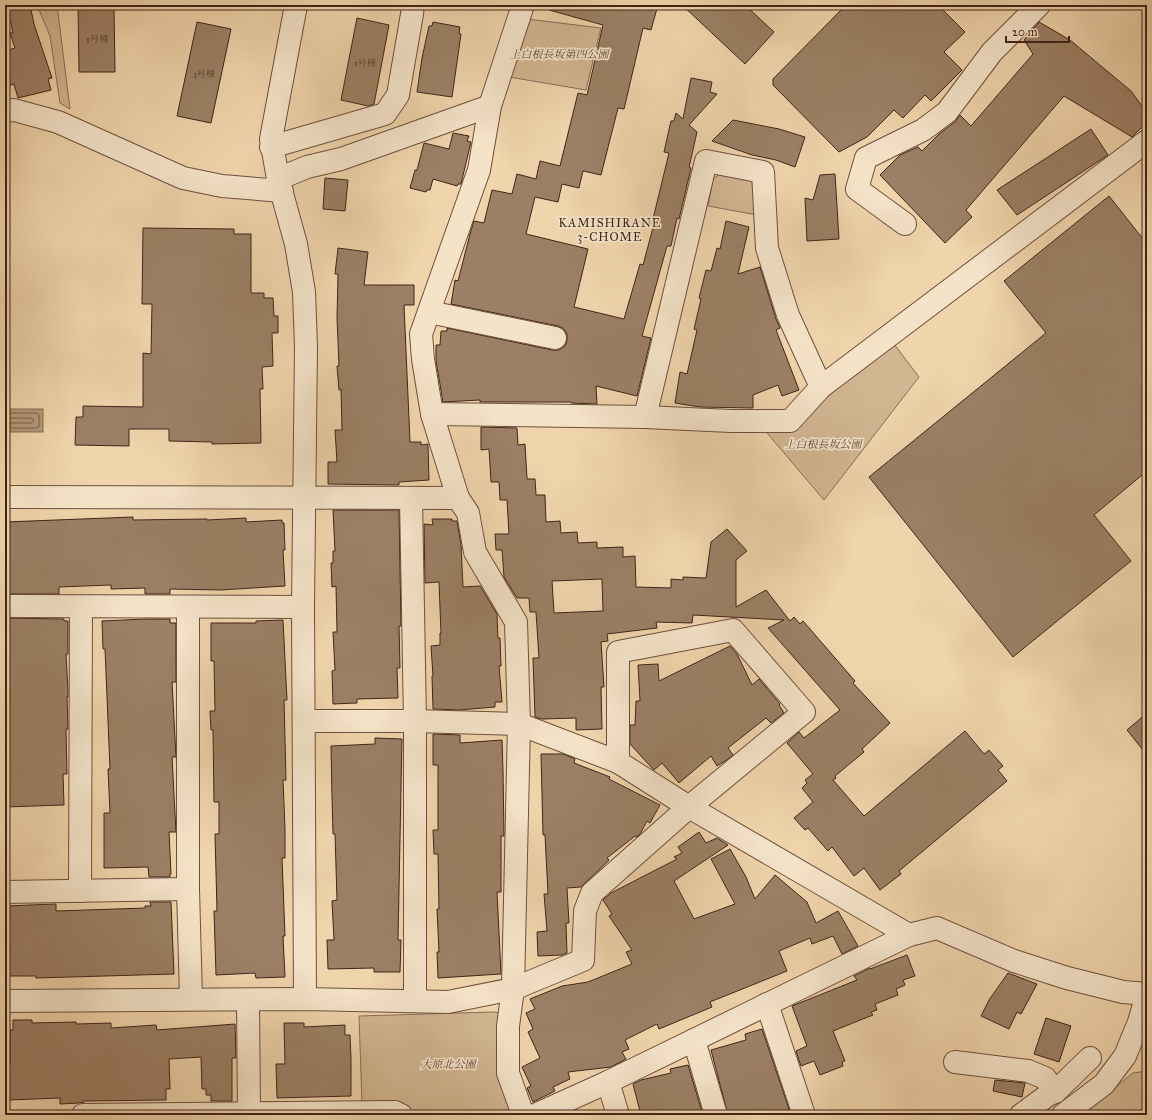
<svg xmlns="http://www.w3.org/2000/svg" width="1152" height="1120" font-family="'IM FELL Great Primer','Noto Serif JP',serif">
<rect width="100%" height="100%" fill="#f0d4ab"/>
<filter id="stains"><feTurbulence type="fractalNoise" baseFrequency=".005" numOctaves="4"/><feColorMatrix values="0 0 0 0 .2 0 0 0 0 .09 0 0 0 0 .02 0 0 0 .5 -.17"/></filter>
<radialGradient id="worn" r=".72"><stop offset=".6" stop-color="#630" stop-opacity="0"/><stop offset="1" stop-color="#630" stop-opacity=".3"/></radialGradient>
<!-- green -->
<g fill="#d2b692" stroke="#896d56">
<path d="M37 5H57L70 109 60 103 50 36Z"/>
<path d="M527 19 601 28 586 90 509 77Z"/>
<path d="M721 173 748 176 755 183 757 215 708 206 713 179Z"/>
<path d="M894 344 919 377 824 500 762 427 791 425Z"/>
<path d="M493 1012 503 1013 512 1105 506 1115H417L400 1106 362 1104 359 1016Z"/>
<path d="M1147 1071V1115H1082L1133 1073Z"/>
</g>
<!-- water -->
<rect fill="#b49879" stroke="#866a53" x="5" y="409" width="38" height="23"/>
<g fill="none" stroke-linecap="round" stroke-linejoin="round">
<!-- shore -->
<g stroke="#7a5e49" stroke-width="1">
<path d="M5 413H37L39 415V426L38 428H5"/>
<path d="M5 418H32L34 420 32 423H5"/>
</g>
</g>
<!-- building -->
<g fill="#9c8065" stroke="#402419" fill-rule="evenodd">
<path d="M7 5H30L34 24 52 78 48 79 51 90 18 98 14 84 8 86 5 71V51L15 48 10 33H13Z"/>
<path d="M78 5H114L115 72H79Z"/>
<path d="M549 5H658L651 30 643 28 624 109 618 108 601 175 583 171 579 188 562 184 558 202 535 197 526 234 588 249 574 307 624 319 640 264 643 265 654 224 652 223 669 153 664 152 671 121H674L676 113 683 119 691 78 712 82 710 92 717 94 689 125 697 132 689 167 691 168 679 219 677 218 671 246H667L642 336 651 338 637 396 596 386 597 404 571 403V402H480V400L443 402 436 361V345H440L441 331H447V328L552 350H559L565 346 567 341V334L563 328 558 326 451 304 455 280 458 281 470 234 474 221 484 223 492 190 512 194 517 174 536 179 540 161 560 166 578 93 587 95 603 25 549 10Z"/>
<path d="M682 5H745L774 32 745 64Z"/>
<path d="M846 5H938L965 32 944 52 962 70 931 101 925 95 903 118 894 110 867 137 839 152 773 85V79Z"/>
<path d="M357 18 389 25 374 104 368 106 341 100Z"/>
<path d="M197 22 231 29 211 123 177 116Z"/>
<path d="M433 22 460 27 459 33 461 34 452 97 417 92 422 58 429 26H432Z"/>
<path d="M1039 22 1070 40 1131 91 1147 113V122L1132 137 1064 96 966 210 972 217 945 243 880 175 900 155 918 147 922 151 939 134 955 122 960 115 971 126 1033 54 1024 40Z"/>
<path d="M733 120 779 129 805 137 795 167 776 160 752 155 712 141Z"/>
<path d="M1091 129 1108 155 1017 215 997 190Z"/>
<path d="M453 133 469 136 467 141 471 142 461 184H458L457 186 433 179 430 190H427L426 192 410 188 415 170H417L424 143 449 149Z"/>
<path d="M835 174 839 239 807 241 805 198 813 200 820 175Z"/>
<path d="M325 178 348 180 345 211 323 209Z"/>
<path d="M1109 196 1147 244V471L1094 515 1131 561 1013 657 869 477 1046 333 1004 281Z"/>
<path d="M726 221 749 227 738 274 760 267 776 319 780 328 776 330 799 390 782 396 778 385 753 395V408L700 407 675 403 680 372 687 374 697 330 694 329 701 299 699 298 706 270 711 271 717 248 720 249Z"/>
<path d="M143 228 234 229V234H251V293H264V298H273L274 316H278V333H272L273 366 262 367 263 389H260L261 443 212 444V442L169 441V429H129V446L75 445 76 417H83V406L143 407V353L151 354 152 304H142Z"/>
<path d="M338 248 368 252 364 285H414V305H404L410 442H421V445L428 444 429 480 399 482V485L328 484V462H337L335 430H342L341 389 339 390 337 366H339L337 318 338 274H335Z"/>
<path d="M481 427 517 428 518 445 525 444 527 479H535L536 495H545L546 522 560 521 561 533 577 532 578 543 597 542V548L623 547V557L635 556 636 587 671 588V579L683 580V577L706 578 711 542 727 529 747 551 736 560V607L766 590 790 621 794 617 800 624 803 621 855 681 853 683 890 723 862 749 864 752 835 776 836 778 833 780 864 816 965 731 984 754 989 750 1003 766 998 770 1007 781 899 871 901 874 880 890 864 868 854 876 832 847 828 851 808 828 805 830 794 818 813 802 802 788 807 783 805 780 813 774 787 743 799 732 804 738 840 710 768 628 784 620 693 615 692 623 656 622 657 628 607 634 608 641 601 642 604 687H601L602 729 576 730V718L542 719 535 717 533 658H539L536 612H530L529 598H517L504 577 502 550H496L495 534H509L507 500H500L499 482H491L489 449 481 450ZM602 579 603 611 554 613 552 581Z"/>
<path d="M333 510H399L401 626H399L400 668H397L398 698 357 699V703L333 704 332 671 335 670 333 632H337L336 586 332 587 331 563H333V551H335Z"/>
<path d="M133 517V520L207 519V520L246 518V522L282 520V523H284L285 550H283L285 586 221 590 170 589V594H145V588L111 589V585L59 587V594H5V522Z"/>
<path d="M432 519H452V521H457L461 545 463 587 480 586 497 614 498 638H500L501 666H499L502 702H495V707L459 710 433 709 432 676H433L431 646 440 645V633H441L439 582 425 583 424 524 433 525Z"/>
<path d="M5 618 64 619V621H68V654H66L68 691V697H67L68 729H66L67 774H63L64 805 5 807Z"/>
<path d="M146 619H170V623H176V682H172L176 757H172L176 832H169L171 874H170V877H149L148 867 104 868V813H110L108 769H110L105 649H103L102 621Z"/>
<path d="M283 620 287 700H284L286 780H283L285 829V858H282L285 936H283L285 977 256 978 255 973 216 975 214 911H217L215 834H219V802H214L213 730H211L210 711H215L214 661H211V623H256V621Z"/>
<path d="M730 646 737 654 752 685 759 679 780 704 779 705 784 713 771 723 766 718 728 748 733 755 728 759 717 766 711 756 679 783 662 763 654 770 653 769 630 744V725H635L636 701H640L638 665 658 664 659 681Z"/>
<path d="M1147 713V755L1127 730Z"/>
<path d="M433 734 460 735V743L502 740 503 771 504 836H501V892H497L501 974 438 978 437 952H439L437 909H439L438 854H434L433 830H438V765H433Z"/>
<path d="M375 738 402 739 398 940H401L400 972H374V968L328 969 327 940H334L332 901 337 900 335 834H333L332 797 331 746 375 744Z"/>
<path d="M541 754H563L575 759 574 763 610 777 609 779 660 805 650 823 647 821 640 834 637 837 635 836 607 858 609 860 581 887 567 888 569 923H566L567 953 562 955 538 956 537 932 547 931 544 894H548L545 835H543Z"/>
<path d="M699 832 706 843 717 838 728 845 674 881 694 919 735 904 711 859 730 849 746 877 755 899 775 875 807 902 816 923 838 911 858 946 842 954 833 936 812 944 810 938 779 951 787 971 710 1002 712 1007 659 1029 657 1024 625 1040 629 1049 622 1052 626 1059 611 1067 568 1072 570 1079 553 1087 555 1091 533 1102 527 1088 531 1086 522 1067 540 1058 528 1032 533 1029 526 1013 535 1009 530 999 562 986 588 982 632 964 626 952 632 950 609 916 612 914 603 900 611 893 677 859 674 857 682 853 678 847Z"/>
<path d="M150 902H171L174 974 36 978V976H5V906L56 904V911L145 908V906H151Z"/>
<path d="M907 955 915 976 903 980 905 985 896 989 898 995 875 1004 877 1010 871 1012 873 1015 833 1031 845 1061 842 1062 843 1066 820 1075 814 1061 801 1066 796 1051 807 1046 792 1006 857 980 854 976 870 968V969Z"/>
<path d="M1008 973 1037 984 1021 1014 1017 1012 1009 1029 981 1016 989 1000Z"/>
<path d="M1046 1018 1071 1026 1059 1062 1034 1054Z"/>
<path d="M13 1020H32V1023L76 1022V1024L111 1023V1028L156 1025 157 1030 235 1024 236 1058H232V1101H211V1095H206V1089H202L201 1057 169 1059 170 1089H166V1100L84 1101V1102L79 1103 60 1104V1098L8 1100 7 1064H10V1030H13Z"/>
<path d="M284 1023H304V1027L345 1025V1035H350L351 1059V1096L277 1098 276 1064H285Z"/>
<path d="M762 1029 791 1115H728L711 1050 746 1040 745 1034Z"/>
<path d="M688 1065 703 1115H641L633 1084 641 1080 671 1073 670 1069Z"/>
<path d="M995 1080 1025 1083 1022 1097 993 1091Z"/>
</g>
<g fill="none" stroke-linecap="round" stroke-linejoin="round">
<!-- minor casing -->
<g stroke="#6c503e" stroke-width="24">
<g id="minor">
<path d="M296 5 271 139 278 179 296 244 304 292 306 347 303 607 305 999"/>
<path d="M523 5 490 106 479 170 421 334 423 359 432 414 458 498 468 513 475 552 516 622 519 724 513 989 508 1026V1073L523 1115"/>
<path d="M5 111 14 110 58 122 183 178 222 186 282 191"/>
<path d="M271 147 385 114 398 95 412 14 413 5"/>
<path d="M278 179 307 167 341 159 490 106"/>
<path d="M905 224 857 189 866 158 923 130 947 112 992 52 1039 5"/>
<path d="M429 312 555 338"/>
<path d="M432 414 645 417 731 421H790L821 387 1147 141"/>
<path d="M645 417 706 161 763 172 767 248 788 315 821 387"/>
<path d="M5 497 458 498"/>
<path d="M411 498 415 721V1001"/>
<path d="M5 606 303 607"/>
<path d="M188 607V889L191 999"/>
<path d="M304 721H415L519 724 618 762 689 807 909 935"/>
<path d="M80 891 81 607"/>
<path d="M5 892 188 889"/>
<path d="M248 1000 249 1115"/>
<path d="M5 1001 305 999 448 1002 513 989 583 960 585 911 592 893 689 807 804 712 733 630 618 652V762"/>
<path d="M767 1004 804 1115"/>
<path d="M694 1040 716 1115"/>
<path d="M955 1062 1028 1071 1045 1078 1055 1092"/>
<path d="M608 1082 618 1115"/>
<path d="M83 1115 395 1112 401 1115"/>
<path d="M535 1115 608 1082 909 935 937 928 1014 961 1067 978 1123 992 1147 994"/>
<path d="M1021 1115 1048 1095 1055 1092 1090 1058"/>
<path d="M1063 1115 1104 1084 1125 1056 1139 1022 1147 994"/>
</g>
</g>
<!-- minor -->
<use href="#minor" stroke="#f5e3c8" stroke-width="22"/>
</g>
<g text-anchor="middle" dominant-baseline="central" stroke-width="3.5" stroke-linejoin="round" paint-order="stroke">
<!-- number labels -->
<g font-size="9" fill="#573b2c">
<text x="97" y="38">5号棟</text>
<text x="365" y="62">1号棟</text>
<text x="204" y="73">3号棟</text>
</g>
<!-- park labels -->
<g font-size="11" font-style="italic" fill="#644837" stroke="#f5e3c8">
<text x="559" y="54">上白根長坂第四公園</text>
<text x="823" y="444">上白根長坂公園</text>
<text x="448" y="1064">大原北公園</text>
</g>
<!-- neighbourhood labels -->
<g font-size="12" letter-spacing="1" fill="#402419" stroke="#f5e3c8">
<text x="610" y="223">KAMISHIRANE<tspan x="610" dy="14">3-CHOME</tspan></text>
</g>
</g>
<!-- margin -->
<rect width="1152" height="1120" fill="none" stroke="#f0d4ab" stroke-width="20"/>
<rect x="6" y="6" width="1140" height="1108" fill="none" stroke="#402419" stroke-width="2"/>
<rect x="10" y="10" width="1132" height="1100" fill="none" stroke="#402419"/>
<!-- scale -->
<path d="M1006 36v6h63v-6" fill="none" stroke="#402419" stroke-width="2"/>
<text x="1012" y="36" font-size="12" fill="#402419" stroke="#f5e3c8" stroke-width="3" paint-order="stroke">20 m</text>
<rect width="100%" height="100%" filter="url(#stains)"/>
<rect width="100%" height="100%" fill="url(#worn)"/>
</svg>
